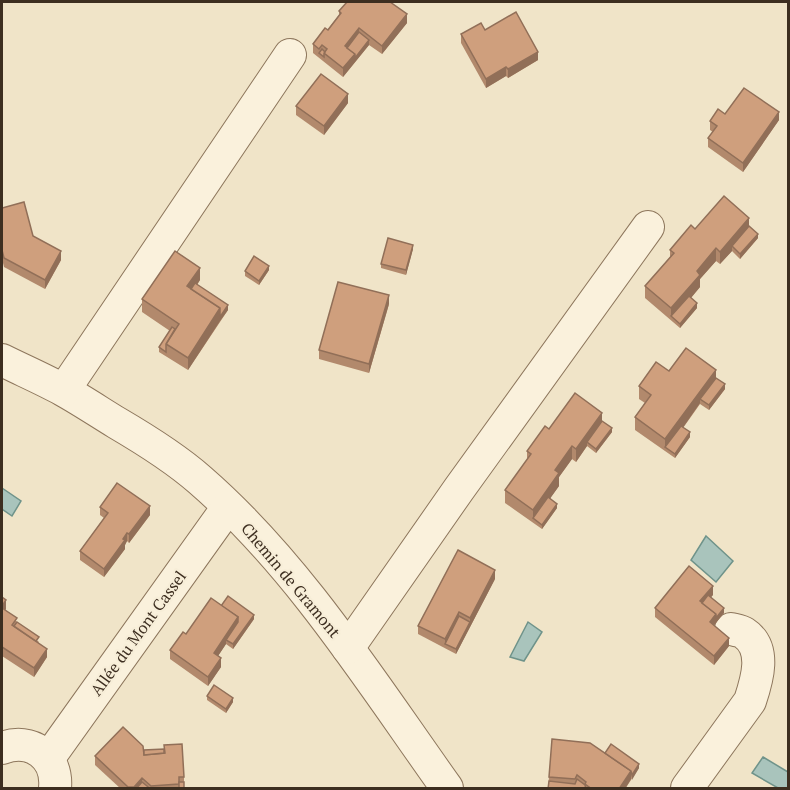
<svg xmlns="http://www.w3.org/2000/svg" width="790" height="790" font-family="'PT Serif',serif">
<rect width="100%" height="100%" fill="#f0e4c8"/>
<!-- water -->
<g fill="#a9c4bc" stroke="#6f938a" stroke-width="1.5">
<path d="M2 488 21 501 12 516 2 509Z"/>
<path d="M706 536 733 561 716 582 691 560Z"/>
<path d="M528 622 542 632 524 661 510 657Z"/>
<path d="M763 757 788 772V788H778L752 773Z"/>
</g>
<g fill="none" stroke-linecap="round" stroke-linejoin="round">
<!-- street casing -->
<g stroke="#8d765c" stroke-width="34">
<g id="street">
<path d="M2 360C22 370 43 379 63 390 81 400 99 412 117 423 146 440 175 458 200 480 298 565 372 683 447 788"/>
<path d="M64 390 290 55"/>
<path d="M348 648 459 489 648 227"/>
<path d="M2 748C31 737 58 756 55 788"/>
<path d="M48 759 228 507"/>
<path d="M687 788 750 701C757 680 767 648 744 633 741 631 735 630 731 629"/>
</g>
</g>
<!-- street -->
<use href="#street" stroke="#faf1dc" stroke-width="32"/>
</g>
<!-- wall -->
<g fill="#b2896c">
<path d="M339 11 407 23 382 54 369 45 343 77 313 53V44L327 30 339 15Z"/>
<path d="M485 30 538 60 508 78 506 76 486 88 461 43V34Z"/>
<path d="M348 103 324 135 296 115V106Z"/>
<path d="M725 114 779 120 743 172 708 147V138L713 132 710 130V121Z"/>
<path d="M2 208 61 260 45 289 4 267 2 259Z"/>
<path d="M749 226 758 238 740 259 732 251 720 264 716 261 700 279V287L691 298 697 308 680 328 645 298V286L670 257V250L695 229Z"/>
<path d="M413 249 406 275 381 268V264Z"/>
<path d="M269 270 259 285 245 276V271Z"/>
<path d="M200 280 197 285 228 310 188 370 159 352V347L170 331 142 312V299Z"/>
<path d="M389 304 369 373 319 359V350Z"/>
<path d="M669 371 716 378 725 389 709 410 700 404 683 428 690 437 675 458 635 430V417L645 403 639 399V386Z"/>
<path d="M602 421 612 432 596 453 587 446 576 462 572 459 559 477V486L550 498 557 508 542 529 505 503V490L527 460V451L549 429Z"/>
<path d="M100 507 150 515 129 543 127 541 125 545V549L104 577 80 560V551L104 518 100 515Z"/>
<path d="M495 579 456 654 418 634V626Z"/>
<path d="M713 595 711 597 724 613 714 625 729 646 714 665 655 617V608Z"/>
<path d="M2 597 6 609 5 610 17 622 39 642 38 643 47 657 34 677 2 656Z"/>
<path d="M221 606 254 619 233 649 226 644 218 656 221 667 208 686 170 659V650L186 634Z"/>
<path d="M207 696 233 702 226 713 207 700Z"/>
<path d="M144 750 184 777V788L121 789 95 765V756Z"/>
<path d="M605 753 639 768 625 789H548L549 777Z"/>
</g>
<!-- shaded-wall -->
<g fill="#916f58">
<path d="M407 14V23L382 54V46Z"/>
<path d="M359 28V37L347 52 345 46Z"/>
<path d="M369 40V45L343 77V68L355 54Z"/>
<path d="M538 52V60L508 78V69Z"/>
<path d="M506 67V76L486 88V79Z"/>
<path d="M348 94V103L324 135V126Z"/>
<path d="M779 112V120L743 172V163Z"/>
<path d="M749 218V231L732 246V251L720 264V252Z"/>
<path d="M758 234V238L740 259V254Z"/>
<path d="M413 245V249L406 275V270Z"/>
<path d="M716 248V261L700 279V287L674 318 671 316V308L697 271Z"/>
<path d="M61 251V260L45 289V280Z"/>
<path d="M269 266V270L259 285V281Z"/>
<path d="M200 268V280L189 296 187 286Z"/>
<path d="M389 295V304L369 373V364Z"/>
<path d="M697 303V308L680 328V324Z"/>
<path d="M228 305V310L220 321V317Z"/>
<path d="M220 308V321L188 370V358Z"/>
<path d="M716 370V382L700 399V403L668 449 665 447V452V439Z"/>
<path d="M725 384V389L709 410V405Z"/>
<path d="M602 413V425L587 442V446L576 462V449Z"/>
<path d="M612 428V432L596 453V449Z"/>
<path d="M690 432V437L675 458V454Z"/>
<path d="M572 446V459L559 477V486L535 520 533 518V510L555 470Z"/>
<path d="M557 504V508L542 529V525Z"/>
<path d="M150 506V515L129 543V534Z"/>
<path d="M127 533V541L125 545V549L104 577V569Z"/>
<path d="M495 570V579L456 654V649L470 622V618Z"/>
<path d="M713 586V595L702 607 700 601Z"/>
<path d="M6 600V609L2 615V606Z"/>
<path d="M724 608V613L716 623V618Z"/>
<path d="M459 612V620L445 644V639Z"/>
<path d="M716 614V623L710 631V622Z"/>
<path d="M254 615V619L233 649V644Z"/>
<path d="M238 617V626L226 640V644L214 662V653Z"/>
<path d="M729 638V646L714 665V656Z"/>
<path d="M47 649V657L34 677V668Z"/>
<path d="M221 658V667L208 686V677Z"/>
<path d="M233 698V702L226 713V709Z"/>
<path d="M639 764V768L632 780V775Z"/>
<path d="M631 771V779L625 789H619Z"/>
<path d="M142 778V786L140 789H134V787Z"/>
</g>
<!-- building -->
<g fill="#cf9f7d" stroke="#916f58" stroke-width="1.5">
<path d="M347 2H390L407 14 382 46 359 28 345 46 355 54 343 68 324 53 327 49 322 45 319 49 313 44 325 28 328 30 341 13 339 11Z"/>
<path d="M516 12 538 52 508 69 506 67 486 79 461 34 481 23 485 30Z"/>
<path d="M359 32 369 40 355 58V54L347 48Z"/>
<path d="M322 49 325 52 324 53V57L319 53Z"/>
<path d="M321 74 348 94 324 126 296 106Z"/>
<path d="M744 88 779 112 743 163 708 138 717 126 710 121 718 109 725 114Z"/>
<path d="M724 196 749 218 720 252 716 248 697 271 700 275 671 308 645 286 674 253 670 250 691 225 695 229Z"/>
<path d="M24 202 33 236 61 251 45 280 4 258 2 250V208Z"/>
<path d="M749 226 758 234 740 254 732 246Z"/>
<path d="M388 238 413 245 406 270 381 264Z"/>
<path d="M175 251 200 268 187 286 220 308 188 358 166 344 179 324 142 299Z"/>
<path d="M254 256 269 266 259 281 245 271Z"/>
<path d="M338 282 389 295 369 364 319 350Z"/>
<path d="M195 283 228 305 220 317V308L191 289Z"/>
<path d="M689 296 697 303 680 324 671 316Z"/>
<path d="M172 327 175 329 166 344V352L159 347Z"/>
<path d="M686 348 716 370 665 439 635 417 651 395 639 386 656 362 669 371Z"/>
<path d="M716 378 725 384 709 405 700 399Z"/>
<path d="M575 393 602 413 576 449 572 446 555 470 559 473 533 510 505 490 531 454 527 451 545 426 549 429Z"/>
<path d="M602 421 612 428 596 449 587 442Z"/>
<path d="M681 426 690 432 675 454 665 447Z"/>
<path d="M117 483 150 506 129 534 127 533 123 539 125 540 104 569 80 551 108 513 100 507Z"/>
<path d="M548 497 557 504 542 525 533 518Z"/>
<path d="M458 550 495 570 470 618 459 612 445 639 418 626Z"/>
<path d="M689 566 713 586 700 601 716 614 710 622 729 638 714 656 655 608Z"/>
<path d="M708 595 724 608 716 618V614L702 603Z"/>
<path d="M228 596 254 615 233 644 226 640 238 622V617L221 606Z"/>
<path d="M2 597 6 600 2 606Z"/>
<path d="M211 598 238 617 214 653 221 658 208 677 170 650 183 632 186 634Z"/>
<path d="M2 608 17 618 12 625 47 649 34 668 2 647Z"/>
<path d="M459 616 470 622 456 649 445 644Z"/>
<path d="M17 622 39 637 36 641 14 626Z"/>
<path d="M214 685 233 698 226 709 207 696Z"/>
<path d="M123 727 143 746 144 755 165 753 164 745 182 744 184 777H179V784L151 786 142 778 134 787H128L95 756Z"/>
<path d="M552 739 590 743 631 771 619 789H592L585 784 586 782 577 775 575 779 549 777Z"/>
<path d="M611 744 639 764 632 775 631 771 605 753Z"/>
<path d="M164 749V753L144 755V750Z"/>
<path d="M577 779 585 785 586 789H548L549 781 575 784Z"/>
<path d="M142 782 147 786 150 789H136Z"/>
<path d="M179 782H184V788L179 789Z"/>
</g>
<g text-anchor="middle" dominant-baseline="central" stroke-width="4.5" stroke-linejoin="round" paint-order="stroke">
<!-- street labels -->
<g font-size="16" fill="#3d2e20" stroke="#f7eed8">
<text transform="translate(291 580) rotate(50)">Chemin de Gramont</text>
<text transform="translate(138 633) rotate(-54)">Allée du Mont Cassel</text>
</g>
</g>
<!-- border -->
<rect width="790" height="790" fill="none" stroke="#3d2e20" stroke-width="6"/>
</svg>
